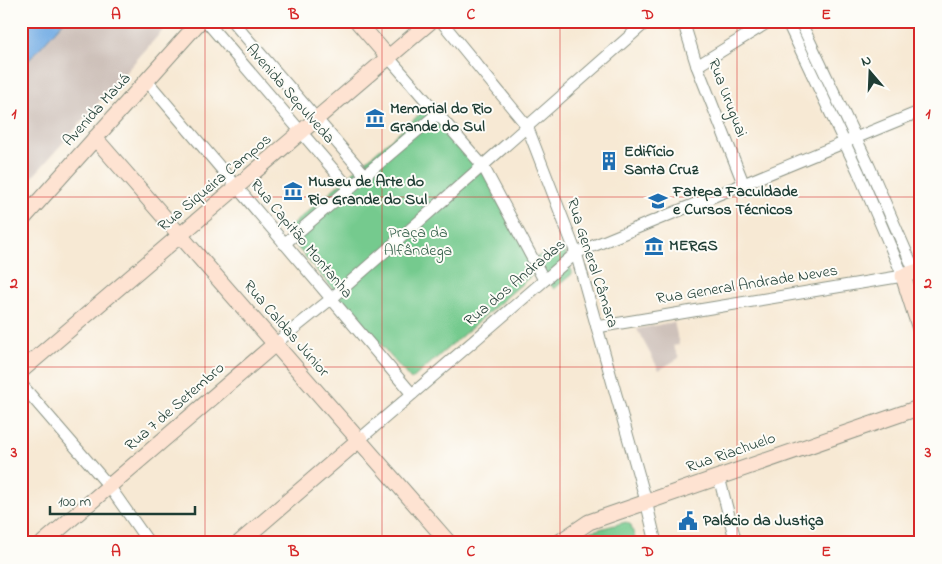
<svg xmlns="http://www.w3.org/2000/svg" width="942" height="564" font-family="'Indie Flower',sans-serif">
<rect width="100%" height="100%" fill="#fdfcf7"/>
<filter id="ink" filterUnits="userSpaceOnUse"><feTurbulence type="fractalNoise" baseFrequency=".02" numOctaves="2"/><feDisplacementMap in="SourceGraphic" scale="10" xChannelSelector="R" yChannelSelector="G"/><feConvolveMatrix kernelMatrix="1 2 1 2 8 2 1 2 1" color-interpolation-filters="sRGB"/></filter>
<filter id="wash" filterUnits="userSpaceOnUse"><feTurbulence type="fractalNoise" baseFrequency=".0096" numOctaves="4" result="noise"/><feDisplacementMap in="SourceGraphic" scale="20" xChannelSelector="R" yChannelSelector="G"/><feGaussianBlur stdDeviation="1.12" result="paint"/><feColorMatrix in="noise" values="0 0 0 0 0 0 0 0 0 0 0 0 0 0 0 0 0 1.4 0 .05"/><feComposite in="paint" operator="in"/></filter>
<g filter="url(#wash)">
<rect width="100%" height="100%" fill="#f7e9d4"/>
<!-- industrial -->
<g fill="#cec1ba">
<path d="M64 21H171L21 190V69Z"/>
<path d="M674 322 679 344 673 346 679 358 659 370 637 329Z"/>
</g>
<!-- green -->
<g fill="#74ca8e" stroke="#4a8461">
<path d="M427 108 483 166 534 258 564 247 572 274 554 289 540 268 411 380 284 232Z"/>
<path d="M626 522 631 525 635 539 619 543H574L592 531Z"/>
</g>
<!-- water -->
<path fill="#76aee5" stroke="#4a768c" d="M21 21H64L21 69Z"/>
</g>
<g filter="url(#ink)">
<g fill="none" stroke-linecap="round" stroke-linejoin="round">
<!-- street casing -->
<g stroke="#8b9384" stroke-width="13">
<g id="street">
<path d="M206 21 350 189"/>
<path d="M232 21 365 175"/>
<path d="M441 21 527 126 576 253 646 501 656 543"/>
<path d="M683 21 697 66 744 185"/>
<path d="M800 21 869 166 915 272"/>
<path d="M389 58 483 166 544 280"/>
<path d="M697 66 770 21"/>
<path d="M147 81 412 394"/>
<path d="M284 244 437 114"/>
<path d="M597 327 903 276 858 171 787 21"/>
<path d="M276 343 331 299 647 21"/>
<path d="M21 384 109 486 149 543"/>
<path d="M360 439 576 253 921 111"/>
<path d="M711 478 717 480 721 485 736 543"/>
</g>
</g>
<!-- secondary casing -->
<g stroke="#8b9384" stroke-width="17">
<g id="secondary">
<path d="M357 21 389 58"/>
<path d="M95 138 449 543"/>
<path d="M21 221 200 21"/>
<path d="M921 270 903 276 921 332"/>
<path d="M921 284V288"/>
<path d="M21 371 431 21"/>
<path d="M43 543 276 343"/>
<path d="M239 543 360 439"/>
<path d="M558 543 589 522 921 407"/>
</g>
</g>
<!-- street -->
<use href="#street" stroke="#fff" stroke-width="11"/>
<!-- secondary -->
<use href="#secondary" stroke="#fee3d2" stroke-width="15"/>
</g>
</g>
<!-- grid -->
<path fill="none" stroke="#d62828" stroke-width="1" stroke-opacity="0.55" d="M205 21V543M382 21V543M560 21V543M737 21V543M21 197H921M21 367H921"/>
<!-- icons -->
<defs>
<g id="museum-bare" transform="scale(1.5)"><path d="M0-6L6-3V-2H-6V-3ZM-5-1h2V3h-2ZM-1-1h2V3h-2ZM3-1h2V3H3ZM-6 4H6V6H-6Z" fill="#1f6fb2" stroke="#fdfcf7" stroke-width="2.5" paint-order="stroke"/></g>
<g id="building-bare" transform="scale(1.5)"><path d="M-4-6H4V6H1V3H-1V6H-4ZM-2.5-4.3h1.7v1.8h-1.7ZM.8-4.3h1.7v1.8H.8ZM-2.5-1h1.7V.8h-1.7ZM.8-1h1.7V.8H.8Z" fill="#1f6fb2" stroke="#fdfcf7" stroke-width="2.5" paint-order="stroke"/></g>
<g id="university-bare" transform="scale(1.5)"><path d="M0-5L7-2L0 1L-7-2ZM-4 1L0 2.5L4 1V4Q0 6-4 4Z" fill="#1f6fb2" stroke="#fdfcf7" stroke-width="2.5" paint-order="stroke"/></g>
<g id="civic-bare" transform="scale(1.5)"><path d="M-.6-6.5H3V-4.5H.6V-3L4-1V1h2V6H-6V1h2V-1L-.6-3ZM-1.2 2.5V6h2.4V2.5Z" fill="#1f6fb2" stroke="#fdfcf7" stroke-width="2.5" paint-order="stroke"/></g>
</defs>
<g fill-rule="evenodd">
<use href="#museum-bare" x="375" y="118"/>
<use href="#building-bare" x="609" y="161"/>
<use href="#museum-bare" x="293" y="191"/>
<use href="#university-bare" x="658" y="201"/>
<use href="#museum-bare" x="654" y="246"/>
<use href="#civic-bare" x="688" y="521"/>
</g>
<g text-anchor="middle" dominant-baseline="central" stroke-width="4" stroke-linejoin="round" paint-order="stroke">
<!-- street labels -->
<g font-size="16" fill="#1f3d34" stroke="#fdfcf7">
<text transform="translate(290 94) rotate(49)">Avenida Sepulveda</text>
<text transform="translate(727 98) rotate(69)">Rua Uruguai</text>
<text transform="translate(97 110) rotate(-48)">Avenida Mauá</text>
<text transform="translate(215 183) rotate(-40)">Rua Siqueira Campos</text>
<text transform="translate(301 239) rotate(50)">Rua Capitão Montanha</text>
<text transform="translate(592 263) rotate(72)">Rua General Câmara</text>
<text transform="translate(515 283) rotate(-40)">Rua dos Andradas</text>
<text transform="translate(747 285) rotate(-9)">Rua General Andrade Neves</text>
<text transform="translate(286 329) rotate(49)">Rua Caldas Júnior</text>
<text transform="translate(175 407) rotate(-41)">Rua 7 de Setembro</text>
<text transform="translate(731 453) rotate(-19)">Rua Riachuelo</text>
</g>
<!-- poi labels -->
<g font-size="16" font-weight="bold" fill="#1f3d34" stroke="#fdfcf7" text-anchor="start">
<text x="390" y="109">Memorial do Rio<tspan x="390" dy="18">Grande do Sul</tspan></text>
<text x="624" y="152">Edifício<tspan x="624" dy="18">Santa Cruz</tspan></text>
<text x="308" y="182">Museu de Arte do<tspan x="308" dy="18">Rio Grande do Sul</tspan></text>
<text x="673" y="192">Fatepa Faculdade<tspan x="673" dy="18">e Cursos Técnicos</tspan></text>
<text x="669" y="246">MERGS</text>
<text x="703" y="521">Palácio da Justiça</text>
</g>
<!-- park labels -->
<g font-size="16" fill="#34604a" stroke="#fdfcf7">
<text x="418" y="233">Praça da<tspan x="418" dy="18">Alfândega</tspan></text>
</g>
</g>
<!-- margin -->
<rect width="942" height="564" fill="none" stroke="#fdfcf7" stroke-width="55"/>
<!-- north arrow -->
<g transform="translate(870 72) rotate(341)" stroke="#fdfcf7" stroke-width="4" paint-order="stroke">
<path d="M0-4L9 19L0 12L-9 19Z" fill="#1f3d34"/>
<text y="-8" font-size="14" font-weight="bold" text-anchor="middle" fill="#1f3d34">N</text>
</g>
<!-- scale -->
<path d="M50 506v8h145v-8" fill="none" stroke="#1f3d34" stroke-width="2.5"/>
<text x="58" y="506" font-size="15" fill="#1f3d34" stroke="#fdfcf7" stroke-width="4" paint-order="stroke">100 m</text>
<rect x="28" y="28" width="886" height="508" fill="none" stroke="#d62828" stroke-width="2"/>
<g font-size="16" text-anchor="middle" font-weight="bold" fill="#d62828">
<text x="116" y="19">A</text>
<text x="294" y="19">B</text>
<text x="471" y="19">C</text>
<text x="648" y="19">D</text>
<text x="826" y="19">E</text>
<text x="14" y="118">1</text>
<text x="928" y="118">1</text>
<text x="14" y="288">2</text>
<text x="928" y="288">2</text>
<text x="14" y="457">3</text>
<text x="928" y="457">3</text>
<text x="116" y="556">A</text>
<text x="294" y="556">B</text>
<text x="471" y="556">C</text>
<text x="648" y="556">D</text>
<text x="826" y="556">E</text>
</g>
</svg>
